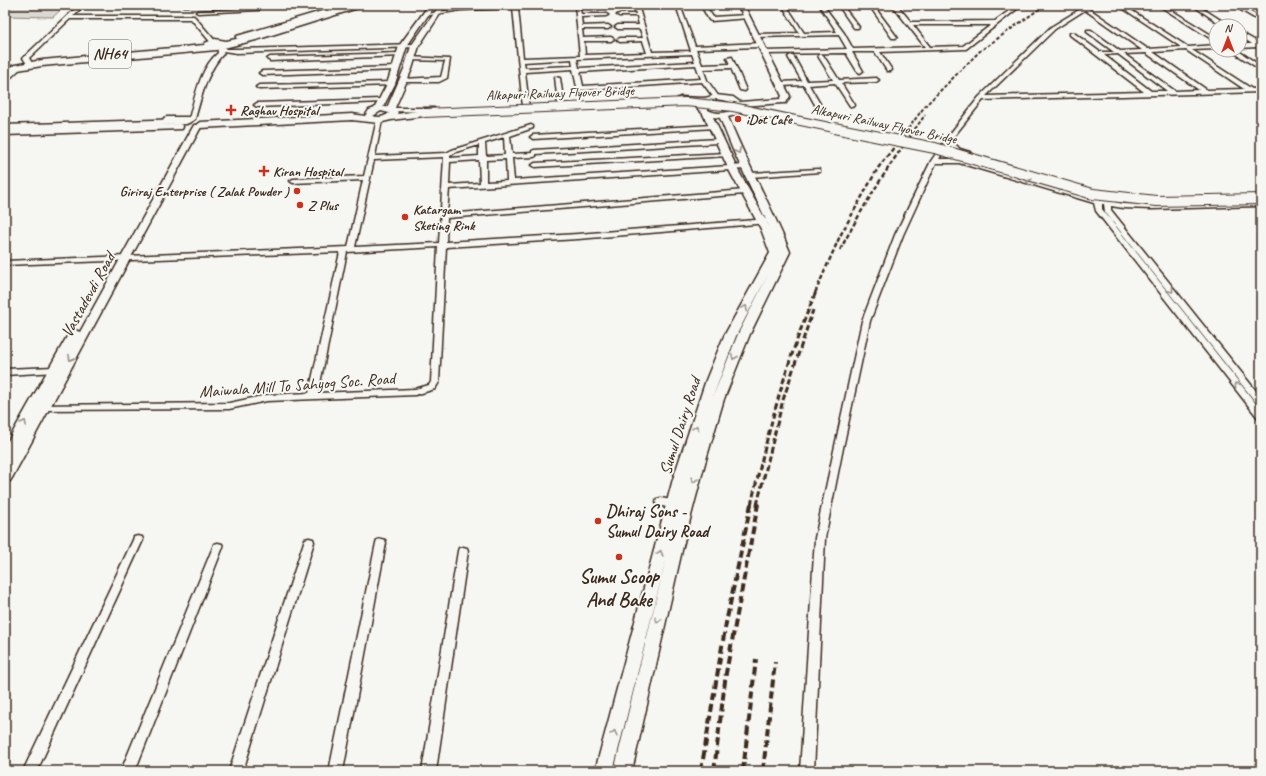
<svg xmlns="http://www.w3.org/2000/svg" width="1266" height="776" font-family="Caveat,sans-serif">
<rect width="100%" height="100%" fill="#f6f6f2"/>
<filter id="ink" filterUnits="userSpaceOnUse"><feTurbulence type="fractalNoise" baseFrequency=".025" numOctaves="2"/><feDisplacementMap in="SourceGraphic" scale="8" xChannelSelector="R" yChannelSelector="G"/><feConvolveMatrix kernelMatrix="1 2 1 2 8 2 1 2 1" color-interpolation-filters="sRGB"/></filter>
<g filter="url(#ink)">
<!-- green -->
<path fill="#dad9d3" stroke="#8a8278" d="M6 5H66L53 17 5 16Z"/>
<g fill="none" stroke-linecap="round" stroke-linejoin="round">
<!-- minor casing -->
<g stroke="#3b2a1e" stroke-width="3">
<g id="minor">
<path d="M79 5H84L73 16H194L217 43 212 44 191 19H70L29 58 32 63 31 64H27L23 58 24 57Z"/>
<path d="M182 5H208L206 6H184Z"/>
<path d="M513 5H545L543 6 518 8 523 58 580 56 575 5H579L581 14H606L608 15 606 16 581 17 582 26 608 25 611 27 608 29H582L583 38 611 37 614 39 611 41H584L585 55 647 53 643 41 620 42 617 40 620 38H643L640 29H618L615 27 618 25H639L637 16H619L617 15 619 14H636L634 5H638L652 52 691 51 676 5H680L695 46 761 43 764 45 761 47 696 49 702 65 730 64 727 58 732 57 746 90 745 91 740 90 731 68 703 69 707 80 719 97 716 99 714 98 702 82 582 90 577 87 573 69 525 72 529 107 526 109 523 107 513 8 461 10 424 16 422 15 461 8ZM692 54 695 62 579 68 577 59ZM572 59 573 66 525 68 524 62ZM696 65 701 79 583 86 580 72Z"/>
<path d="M743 5V7H741L707 8 713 17 747 15 750 17 749 18 711 21 709 20 702 7 704 6Z"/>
<path d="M782 5H786L804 33 837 32 819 5H823L844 33 853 49 925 47 892 5H897L911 22 995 21 1017 5H1022L966 49 880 52 892 70 891 71H887L875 52H852L863 71 860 73 857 71 846 53 763 54 762 53 765 51 847 49 839 35 755 37 754 36 757 34 799 33ZM913 25H991L963 46 930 47Z"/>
<path d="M838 5H842L859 27 858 28H854Z"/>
<path d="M869 5H873L897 37 896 38H892Z"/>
<path d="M1087 5H1092L1088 8 1148 49 1181 47 1118 5H1123L1188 47 1216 45V49L1192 50 1252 89 1261 88V92L983 100 951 140 960 149 970 152V154L956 151 948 144 939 159H959L1092 198H1094L1095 196H1099L1101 200H1103L1104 197H1108L1110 201 1123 204 1152 205 1261 202V206L1152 209 1123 208 1111 206V210L1261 397V406L1258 405 1105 212 1104 204H1102V209L1261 410V419L1258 418 1096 211 1094 203 959 163H936L903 235 870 321 843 448 825 538 814 771H800L815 538 862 321 895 235 931 161 946 139 979 97 1051 27ZM1085 10 1142 50 1120 51 1091 30H1087V32L1114 52H1100L1074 33H1070V35L1144 92 986 96 1055 29ZM1186 50 1244 89 1207 90 1153 52ZM1146 53 1199 90 1175 91 1124 54ZM1118 54 1167 91H1151L1104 55Z"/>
<path d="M1158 5H1163L1216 38V42Z"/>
<path d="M1192 5H1197L1230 26H1223Z"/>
<path d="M1232 5H1238L1261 18V22Z"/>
<path d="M257 8H259V10L198 13 196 12 198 11Z"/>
<path d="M1240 32 1261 44V49L1257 47 1240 48V44H1252L1240 36Z"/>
<path d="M415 44 418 46 417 47 237 53 223 51 224 53C207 71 202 95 195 119L192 121 189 119C195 97 200 68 218 53L217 45H221L226 49H237Z"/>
<path d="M1230 50H1237L1261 66V70Z"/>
<path d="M400 53 402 54V56L270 61 267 59 270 57Z"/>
<path d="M821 54 823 55 839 80 876 78 879 80 876 82 841 83 855 105 852 107 850 106 835 83 809 85 823 109 818 110 804 85 781 86 778 84 781 82 802 81 788 57 791 55 794 57 807 81 833 80 818 56Z"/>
<path d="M409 57 450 59 447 78 439 82H401L400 81 403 79 441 77 445 61 411 60 408 58Z"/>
<path d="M17 66 22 67 5 83V78Z"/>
<path d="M395 67 397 68V70L262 75 259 73 262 71Z"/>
<path d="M555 77 560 78 564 105 561 107 558 105Z"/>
<path d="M391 82 393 83V85L259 89 256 87 259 85Z"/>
<path d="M680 97 704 98 707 100 704 102 678 100V98Z"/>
<path d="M381 99 383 100V102L257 107 254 105 257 103Z"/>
<path d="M391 108H434L437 110 434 112 389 111V109Z"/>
<path d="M377 119 382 120 375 156 446 153 452 150 531 125 533 126V128L510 136 512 154 532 153V151L534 150 718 139 721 141 718 143 536 154V156L534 157 512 158 514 180 745 165 748 167 745 169 449 189 447 214 745 190 748 192 745 194 447 218 446 242 578 234 768 219 772 221 768 223 578 239 446 247 439 382 435 389 415 395 267 401 229 409 35 410 33 408 38 405 229 403 267 395 309 393 340 252 5 265V261L348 247 363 180 293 183 290 181 293 179 364 176ZM504 137 505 155 486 156 485 143ZM479 145V156L450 158V156L456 152ZM444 157 439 243 355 247 374 160ZM506 159 507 181 486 182V160ZM479 160 480 183 449 185 450 162ZM438 247 431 382 429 385 415 389 318 393 347 252Z"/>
<path d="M713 125 715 126V128L533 139 530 137 533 135Z"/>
<path d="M726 153 729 155 728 156 535 167 532 165 535 163Z"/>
<path d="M818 169 820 170V172L750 177 747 175 750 173Z"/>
<path d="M54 367 57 368 58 370 57 372 5 375V369Z"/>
<path d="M661 498 681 502 682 505 681 508 677 509 657 505 656 502 657 499Z"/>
<path d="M138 536 142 537 143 540 37 771H23L133 540 134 537Z"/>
<path d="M309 538 313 539 314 542 243 771H229L304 542 305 539Z"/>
<path d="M381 539 385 540 386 543 343 771H329L376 543 377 540Z"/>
<path d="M218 543 222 544 223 547 135 771H121L213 547 214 544Z"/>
<path d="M463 547 467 548 468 551 436 771H422L458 551 459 548Z"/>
</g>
</g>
<!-- tertiary casing -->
<g stroke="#3b2a1e" stroke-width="3">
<g id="tertiary">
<path d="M429 5H435L407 46 395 84 382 109 381 111H375L374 109 387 84 399 46Z"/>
<path d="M440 5H446L419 46 412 69 394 110 390 112H387L386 110 404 69 411 46Z"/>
<path d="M738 5H744L790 96 786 103H783L743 106 744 109 739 114 728 117C747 163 771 206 790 252L750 334 724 399 705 463 683 546 632 771H614L667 555 613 771H595L673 479 706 380 724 336 770 253 761 229 730 172 703 114 695 106 698 100 716 95 733 97 740 102 780 99 782 96ZM716 99 728 101 735 105 736 108C726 115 711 115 703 106L704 104ZM713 117 720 118 733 150 769 226 739 172ZM769 273 738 334 712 399 736 336Z"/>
<path d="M194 125H200L201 127 12 478 10 481 5 483V466L8 461H5V446L69 333 75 330 80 332Z"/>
</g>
</g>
<!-- secondary casing -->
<g stroke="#3b2a1e" stroke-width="3">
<g id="secondary">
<path d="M342 5H353L318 19 312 18 240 40 236 38 237 36Z"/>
<path d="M381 106 394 109 398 112 397 114 424 110 428 113 424 116 391 120 379 123 352 120 200 128 196 125 200 122 352 114 365 116 369 110ZM381 111 389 113C385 117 378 118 373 116Z"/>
<path d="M167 117H189L193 120 189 123 164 122 163 120 164 118Z"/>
<path d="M179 124 182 125 183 127 182 129 5 135V129Z"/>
</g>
</g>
<!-- trunk casing -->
<g stroke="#3b2a1e" stroke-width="3">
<g id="trunk">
<path d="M350 5H362L361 7 256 40 216 50 42 66 18 70 5 76V69L15 65 42 60 204 45 205 43 215 39 226 41 251 36Z"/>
<path d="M183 119 188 122 187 124 5 131V125Z"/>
</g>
</g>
<!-- minor -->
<use href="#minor" fill="#f6f6f2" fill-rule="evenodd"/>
<!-- tertiary -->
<use href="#tertiary" fill="#f6f6f2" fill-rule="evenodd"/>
<!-- secondary -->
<use href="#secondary" fill="#f6f6f2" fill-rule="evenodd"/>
<!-- trunk -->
<use href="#trunk" fill="#f6f6f2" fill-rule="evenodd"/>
<!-- rail-far3 -->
<g stroke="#3b2a1e" stroke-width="2" stroke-dasharray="3.5 2" stroke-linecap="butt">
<path d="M908 129 925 106 980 51 1045 5"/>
<path d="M915 129 925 115"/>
</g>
<!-- rail-far2 -->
<g stroke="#3b2a1e" stroke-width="2.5" stroke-dasharray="4.5 2.5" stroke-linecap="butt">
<path d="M840 250C862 208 888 166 916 128"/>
<path d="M815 293 840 236 878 168 909 128"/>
</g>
<!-- rail-far1 -->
<g stroke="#3b2a1e" stroke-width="3" stroke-dasharray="6 3" stroke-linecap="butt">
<path d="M751 505C768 433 786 360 816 292"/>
<path d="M757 505 783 400 813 310"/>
</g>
<!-- rail -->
<g stroke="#3b2a1e" stroke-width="4" stroke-dasharray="8 4" stroke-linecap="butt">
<path d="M701 771 726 623 751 504"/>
<path d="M714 771 726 673 758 504"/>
<path d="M743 771 756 659"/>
<path d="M763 771 775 662"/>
</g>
<!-- secondary-bridge-far1 casing -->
<g stroke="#3b2a1e" stroke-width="10" stroke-linecap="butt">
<path id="secondary-bridge-far1" d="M424 113 686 102 733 107 839 129"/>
</g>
<!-- secondary-bridge casing -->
<g stroke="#3b2a1e" stroke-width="12" stroke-linecap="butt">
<path id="secondary-bridge" d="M834 128 935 148 1093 194 1156 201 1261 199"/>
</g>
<!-- secondary-bridge-far1 -->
<use href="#secondary-bridge-far1" stroke="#f6f6f2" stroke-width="8"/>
<!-- secondary-bridge -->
<use href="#secondary-bridge" stroke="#f6f6f2" stroke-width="10"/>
</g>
<!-- one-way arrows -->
<defs><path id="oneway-chevron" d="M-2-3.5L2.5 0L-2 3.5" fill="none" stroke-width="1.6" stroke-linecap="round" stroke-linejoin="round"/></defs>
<g stroke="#989088">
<use href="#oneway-chevron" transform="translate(738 151) rotate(65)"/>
<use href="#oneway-chevron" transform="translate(1029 182) rotate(-164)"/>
<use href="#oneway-chevron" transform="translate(1171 290) rotate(51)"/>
<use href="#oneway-chevron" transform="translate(745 308) rotate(-62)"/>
<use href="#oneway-chevron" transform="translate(734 357) rotate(112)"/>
<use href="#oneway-chevron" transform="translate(71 358) rotate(119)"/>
<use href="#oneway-chevron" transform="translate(1237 385) rotate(-128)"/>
<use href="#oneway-chevron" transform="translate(24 423) rotate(-61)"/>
<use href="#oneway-chevron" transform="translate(696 428) rotate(-72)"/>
<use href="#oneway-chevron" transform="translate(694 480) rotate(105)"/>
<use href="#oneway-chevron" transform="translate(660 553) rotate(-74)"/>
<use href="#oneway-chevron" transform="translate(658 620) rotate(103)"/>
<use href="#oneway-chevron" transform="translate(614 733) rotate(-76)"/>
</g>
</g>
<!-- markers -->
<g fill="#c8321e" stroke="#f6f6f2" stroke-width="1.5">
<path d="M229 104h4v4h4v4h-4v4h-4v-4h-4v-4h4z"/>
<circle cx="738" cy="119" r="4"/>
<path d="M262 165h4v4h4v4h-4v4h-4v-4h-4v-4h4z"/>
<circle cx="297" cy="191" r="4"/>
<circle cx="300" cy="205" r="4"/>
<circle cx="405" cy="217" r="4"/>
<circle cx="598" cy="521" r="4"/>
<circle cx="619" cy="557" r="4"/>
</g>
<g text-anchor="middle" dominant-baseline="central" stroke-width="4" stroke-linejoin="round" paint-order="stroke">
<!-- far-street labels -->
<g font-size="14" fill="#3b2a1e" stroke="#f6f6f2">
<text transform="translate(560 93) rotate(-2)">Alkapuri Railway Flyover Bridge</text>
<text transform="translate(884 124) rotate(12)">Alkapuri Railway Flyover Bridge</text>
</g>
<!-- far-poi labels -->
<g font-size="14" font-weight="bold" fill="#3b2a1e" stroke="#f6f6f2" text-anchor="start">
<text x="240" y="110">Raghav Hospital</text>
<text x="746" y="119">iDot Cafe</text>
<text x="273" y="171">Kiran Hospital</text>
<text x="289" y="191" text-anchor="end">Giriraj Enterprise ( Zalak Powder )</text>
<text x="308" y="205">Z Plus</text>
<text x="413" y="209">Katargam<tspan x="413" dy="16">Sketing Rink</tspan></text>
</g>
<!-- shield labels -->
<rect fill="#f6f6f2" stroke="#73675e" stroke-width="1" x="89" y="40" width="42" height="28" rx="3"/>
<g font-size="16" font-weight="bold" fill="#3b2a1e">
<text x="110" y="54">NH64</text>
</g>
<!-- street labels -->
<g font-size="17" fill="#3b2a1e" stroke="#f6f6f2">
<text transform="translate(88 295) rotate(-61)">Vastadevdi Road</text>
<text transform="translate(297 385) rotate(-4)">Maiwala Mill To Sahyog Soc. Road</text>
<text transform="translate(680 426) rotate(-72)">Sumul Dairy Road</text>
</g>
<!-- poi labels -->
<g font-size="17" font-weight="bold" fill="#3b2a1e" stroke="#f6f6f2" text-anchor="start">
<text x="606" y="511">Dhiraj Sons -<tspan x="606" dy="20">Sumul Dairy Road</tspan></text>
</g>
<!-- near-poi labels -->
<g font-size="20" font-weight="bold" fill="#3b2a1e" stroke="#f6f6f2">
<text x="619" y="576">Sumu Scoop<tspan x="619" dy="23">And Bake</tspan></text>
</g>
</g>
<!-- margin -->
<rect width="1266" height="776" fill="none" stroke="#f6f6f2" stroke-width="20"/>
<rect x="10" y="10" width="1246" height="756" fill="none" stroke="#3b2a1e" stroke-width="1.5" filter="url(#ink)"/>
<!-- north arrow -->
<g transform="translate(1228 38)"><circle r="19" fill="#f6f6f2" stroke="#aba49d"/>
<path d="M0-3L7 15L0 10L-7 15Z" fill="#c8321e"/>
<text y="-6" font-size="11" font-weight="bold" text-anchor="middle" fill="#3b2a1e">N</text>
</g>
</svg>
